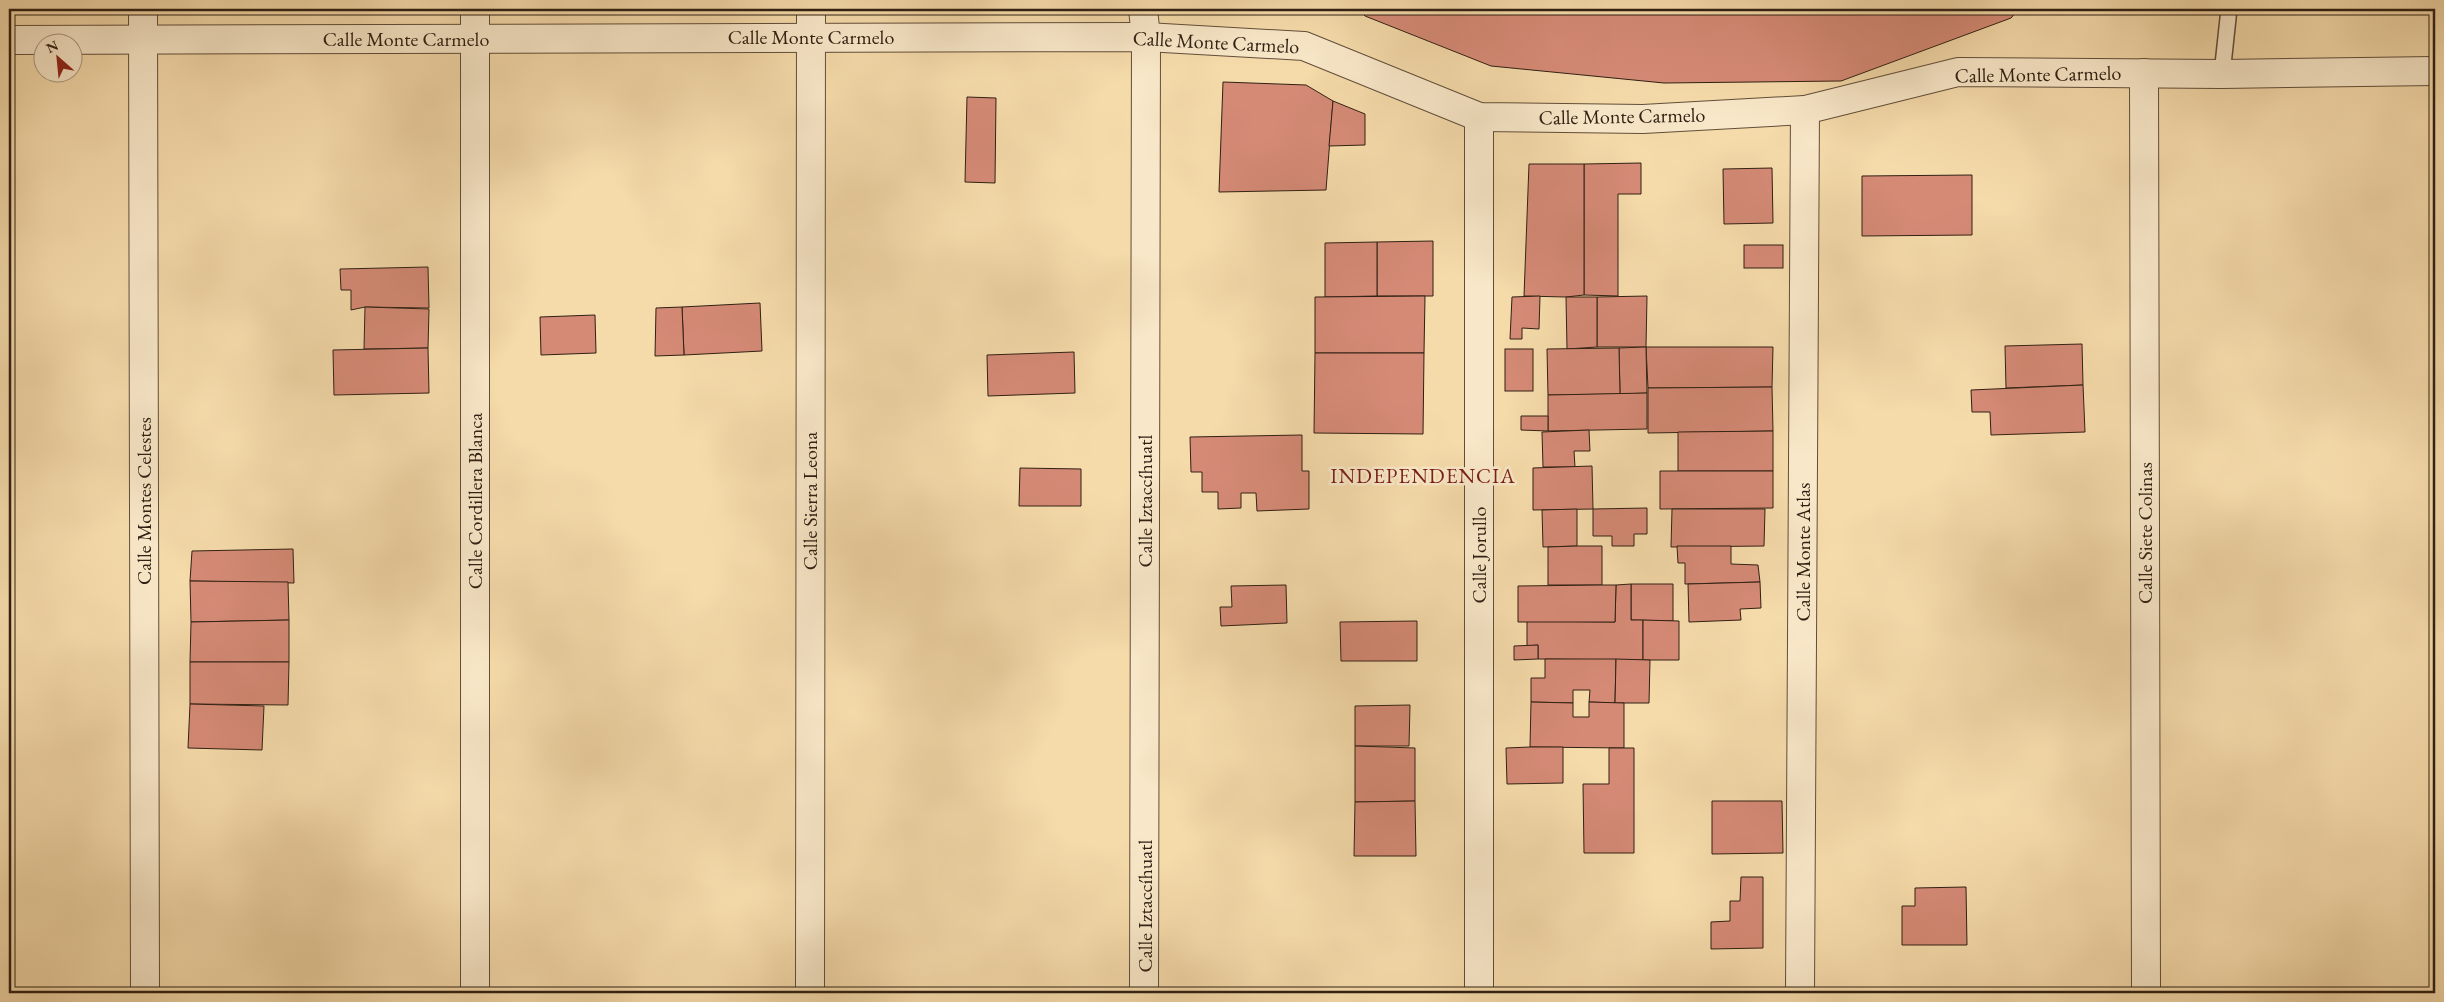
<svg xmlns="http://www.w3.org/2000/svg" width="2444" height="1002" font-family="'EB Garamond',serif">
<rect width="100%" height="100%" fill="#f5daaa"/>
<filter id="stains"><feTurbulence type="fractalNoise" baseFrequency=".004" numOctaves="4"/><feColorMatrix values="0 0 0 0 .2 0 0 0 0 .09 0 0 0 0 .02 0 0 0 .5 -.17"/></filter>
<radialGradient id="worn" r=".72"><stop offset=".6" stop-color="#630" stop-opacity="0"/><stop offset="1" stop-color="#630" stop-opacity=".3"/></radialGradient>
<!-- building -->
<g fill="#d58a76" stroke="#302013">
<path d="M1358 9H2019L2011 18 1841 81 1664 83 1491 66 1365 16Z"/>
<path d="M1223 82 1306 85 1333 101 1326 190 1219 192Z"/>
<path d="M967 97 996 98 995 183 965 182Z"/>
<path d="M1333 101 1365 114V145L1329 146Z"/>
<path d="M1641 163V194H1618V296L1584 295V164Z"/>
<path d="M1529 164H1584V295L1566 297 1524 296Z"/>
<path d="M1772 168 1773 223 1724 224 1723 169Z"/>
<path d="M1972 175V235L1862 236V176Z"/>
<path d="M1433 241V296H1377V242Z"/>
<path d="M1377 242V296L1325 297V243Z"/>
<rect x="1744" y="245" width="39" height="23"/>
<path d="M428 267 429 308 365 307 351 310V290H341L340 269Z"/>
<path d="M1425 296 1424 353H1315V297Z"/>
<path d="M1540 296 1539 329 1522 328V339H1510L1512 297Z"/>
<path d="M1647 296 1646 347H1597V297Z"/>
<path d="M1566 297H1597V347L1567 349Z"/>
<path d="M760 303 762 351 684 355 682 307Z"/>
<path d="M365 307 429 309 428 348 364 349Z"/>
<path d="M682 307 684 355 655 356 656 308Z"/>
<path d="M595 315 596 353 541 355 540 317Z"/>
<path d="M2082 344 2083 385 2006 388 2005 346Z"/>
<path d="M1646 347H1773L1772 387 1648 388Z"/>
<path d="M1646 347 1647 393 1620 394 1619 348Z"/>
<path d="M428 348 429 393 334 395 333 350Z"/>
<path d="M1619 348 1620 394 1548 395 1547 349Z"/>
<rect x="1505" y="349" width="28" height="42"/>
<path d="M1074 352 1075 393 988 396 987 355Z"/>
<path d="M1315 353H1424L1423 434 1314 433Z"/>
<path d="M2083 385 2085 432 1991 435 1990 412H1972L1971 390Z"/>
<path d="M1772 387 1773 431 1648 433V388Z"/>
<path d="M1647 393V429L1548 431V395Z"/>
<path d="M1521 416H1548V431L1521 430Z"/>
<path d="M1589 430 1590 451H1574L1575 467H1543L1542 432Z"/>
<path d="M1773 431V471H1678V432Z"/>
<path d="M1302 435V471H1309V509L1257 511 1256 493H1241V508L1218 509V492H1202V472H1191L1190 437Z"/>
<path d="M1592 466 1593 509 1533 510V468Z"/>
<path d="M1020 468 1081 469V506H1019Z"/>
<path d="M1660 471H1773V508L1660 509Z"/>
<path d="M1647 508V534H1634V546H1612V536H1593V509Z"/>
<path d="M1577 509V546L1543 547 1542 510Z"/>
<path d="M1672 509H1765L1764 546 1671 547Z"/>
<path d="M1577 546H1602V585H1548V547Z"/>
<path d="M1677 546H1731V564L1758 565 1760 582 1685 584V563H1678Z"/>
<path d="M293 549 294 583 190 581 192 551Z"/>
<path d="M190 581 288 582 289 620 191 622Z"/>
<path d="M1760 582 1761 608 1740 609 1741 620 1689 622 1688 584Z"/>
<path d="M1631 584H1673V621L1631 620Z"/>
<path d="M1631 584V620H1643V660L1538 659V645L1527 646V621L1615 622 1616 585Z"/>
<path d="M1286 585 1287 623 1221 626 1220 607H1232L1231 586Z"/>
<path d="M1602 585H1616L1615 622H1518V586Z"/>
<path d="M289 620V662H190L191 622Z"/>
<path d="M1643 620 1679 621V660H1643Z"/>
<path d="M1417 621V661H1341L1340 622Z"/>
<path d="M1538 645V659L1514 660V646Z"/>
<path d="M1545 659H1616L1615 703 1589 702 1590 690H1573V703L1531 702V678H1545Z"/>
<path d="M1616 659 1650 660 1649 703H1615Z"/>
<path d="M190 662H289L288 705 190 704Z"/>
<path d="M1531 702 1573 703V717H1589V702L1624 703V748L1530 747Z"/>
<path d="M190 704 264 706 262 750 188 748Z"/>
<path d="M1410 705 1409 746H1355V706Z"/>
<path d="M1355 746 1415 748V801L1355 802Z"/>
<path d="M1530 747H1563V783L1507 784 1506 748Z"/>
<path d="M1609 748H1634V853H1584L1583 784H1609Z"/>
<path d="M1415 801 1416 856H1354L1355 802Z"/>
<path d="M1712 801H1782L1783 853 1712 854Z"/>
<path d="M1741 877H1763V948L1711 949V922L1730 921V901H1740Z"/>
<path d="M1966 887 1967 945H1902V906H1915V888Z"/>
</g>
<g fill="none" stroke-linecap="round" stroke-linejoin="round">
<!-- service casing -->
<g stroke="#614e39" stroke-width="18">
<path id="service" d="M2222 74 2229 9"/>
</g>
<!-- minor casing -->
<g stroke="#614e39" stroke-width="30">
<g id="minor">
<path d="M143 9 145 993"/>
<path d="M475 9V993"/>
<path d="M1143 9 1146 37 1144 993"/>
<path d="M9 40 1146 37 1304 46 1479 117 1643 119 1805 110 1958 72 2222 74 2435 71"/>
<path d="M2144 73 2146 993"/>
<path d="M810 993 811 9"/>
<path d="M1479 993V117"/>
<path d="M1800 993 1805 110"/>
</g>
</g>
<!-- service -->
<use href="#service" stroke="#f8e7c8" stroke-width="15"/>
<!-- minor -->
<use href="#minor" stroke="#f8e7c8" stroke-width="28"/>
</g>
<g text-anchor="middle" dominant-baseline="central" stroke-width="5" stroke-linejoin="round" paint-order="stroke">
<!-- street labels -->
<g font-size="20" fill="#302013" stroke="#f8e7c8">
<text x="811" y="37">Calle Monte Carmelo</text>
<text x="406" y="39">Calle Monte Carmelo</text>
<text transform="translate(1216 42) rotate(3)">Calle Monte Carmelo</text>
<text transform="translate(2038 74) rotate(-1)">Calle Monte Carmelo</text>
<text transform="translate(1622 116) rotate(-1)">Calle Monte Carmelo</text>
<text transform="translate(144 501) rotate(-90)">Calle Montes Celestes</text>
<text transform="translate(475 501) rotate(-90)">Calle Cordillera Blanca</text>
<text transform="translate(810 501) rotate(-90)">Calle Sierra Leona</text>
<text transform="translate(1145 501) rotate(-90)">Calle Iztaccíhuatl</text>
<text transform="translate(2145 533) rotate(-90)">Calle Siete Colinas</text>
<text transform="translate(1803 552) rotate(-90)">Calle Monte Atlas</text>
<text transform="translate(1479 555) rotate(-90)">Calle Jorullo</text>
<text transform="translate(1145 906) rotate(-90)">Calle Iztaccíhuatl</text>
</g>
<!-- neighbourhood labels -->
<g font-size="21" letter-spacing="1" fill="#7a1f14" stroke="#f8e7c8">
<text x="1423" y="475">INDEPENDENCIA</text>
</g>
</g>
<!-- margin -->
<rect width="2444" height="1002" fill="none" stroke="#f5daaa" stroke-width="30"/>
<rect x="10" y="10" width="2424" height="982" fill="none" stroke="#302013" stroke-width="2.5"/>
<rect x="15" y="15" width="2414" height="972" fill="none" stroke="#302013"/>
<!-- north arrow -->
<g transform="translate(58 58) rotate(333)"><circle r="24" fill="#f8e7c8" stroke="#a89780"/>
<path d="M0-4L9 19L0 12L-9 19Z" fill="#8f2418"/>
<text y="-8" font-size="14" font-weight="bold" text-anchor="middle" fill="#302013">N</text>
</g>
<rect width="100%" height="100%" filter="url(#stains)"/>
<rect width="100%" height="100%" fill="url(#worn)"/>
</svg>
